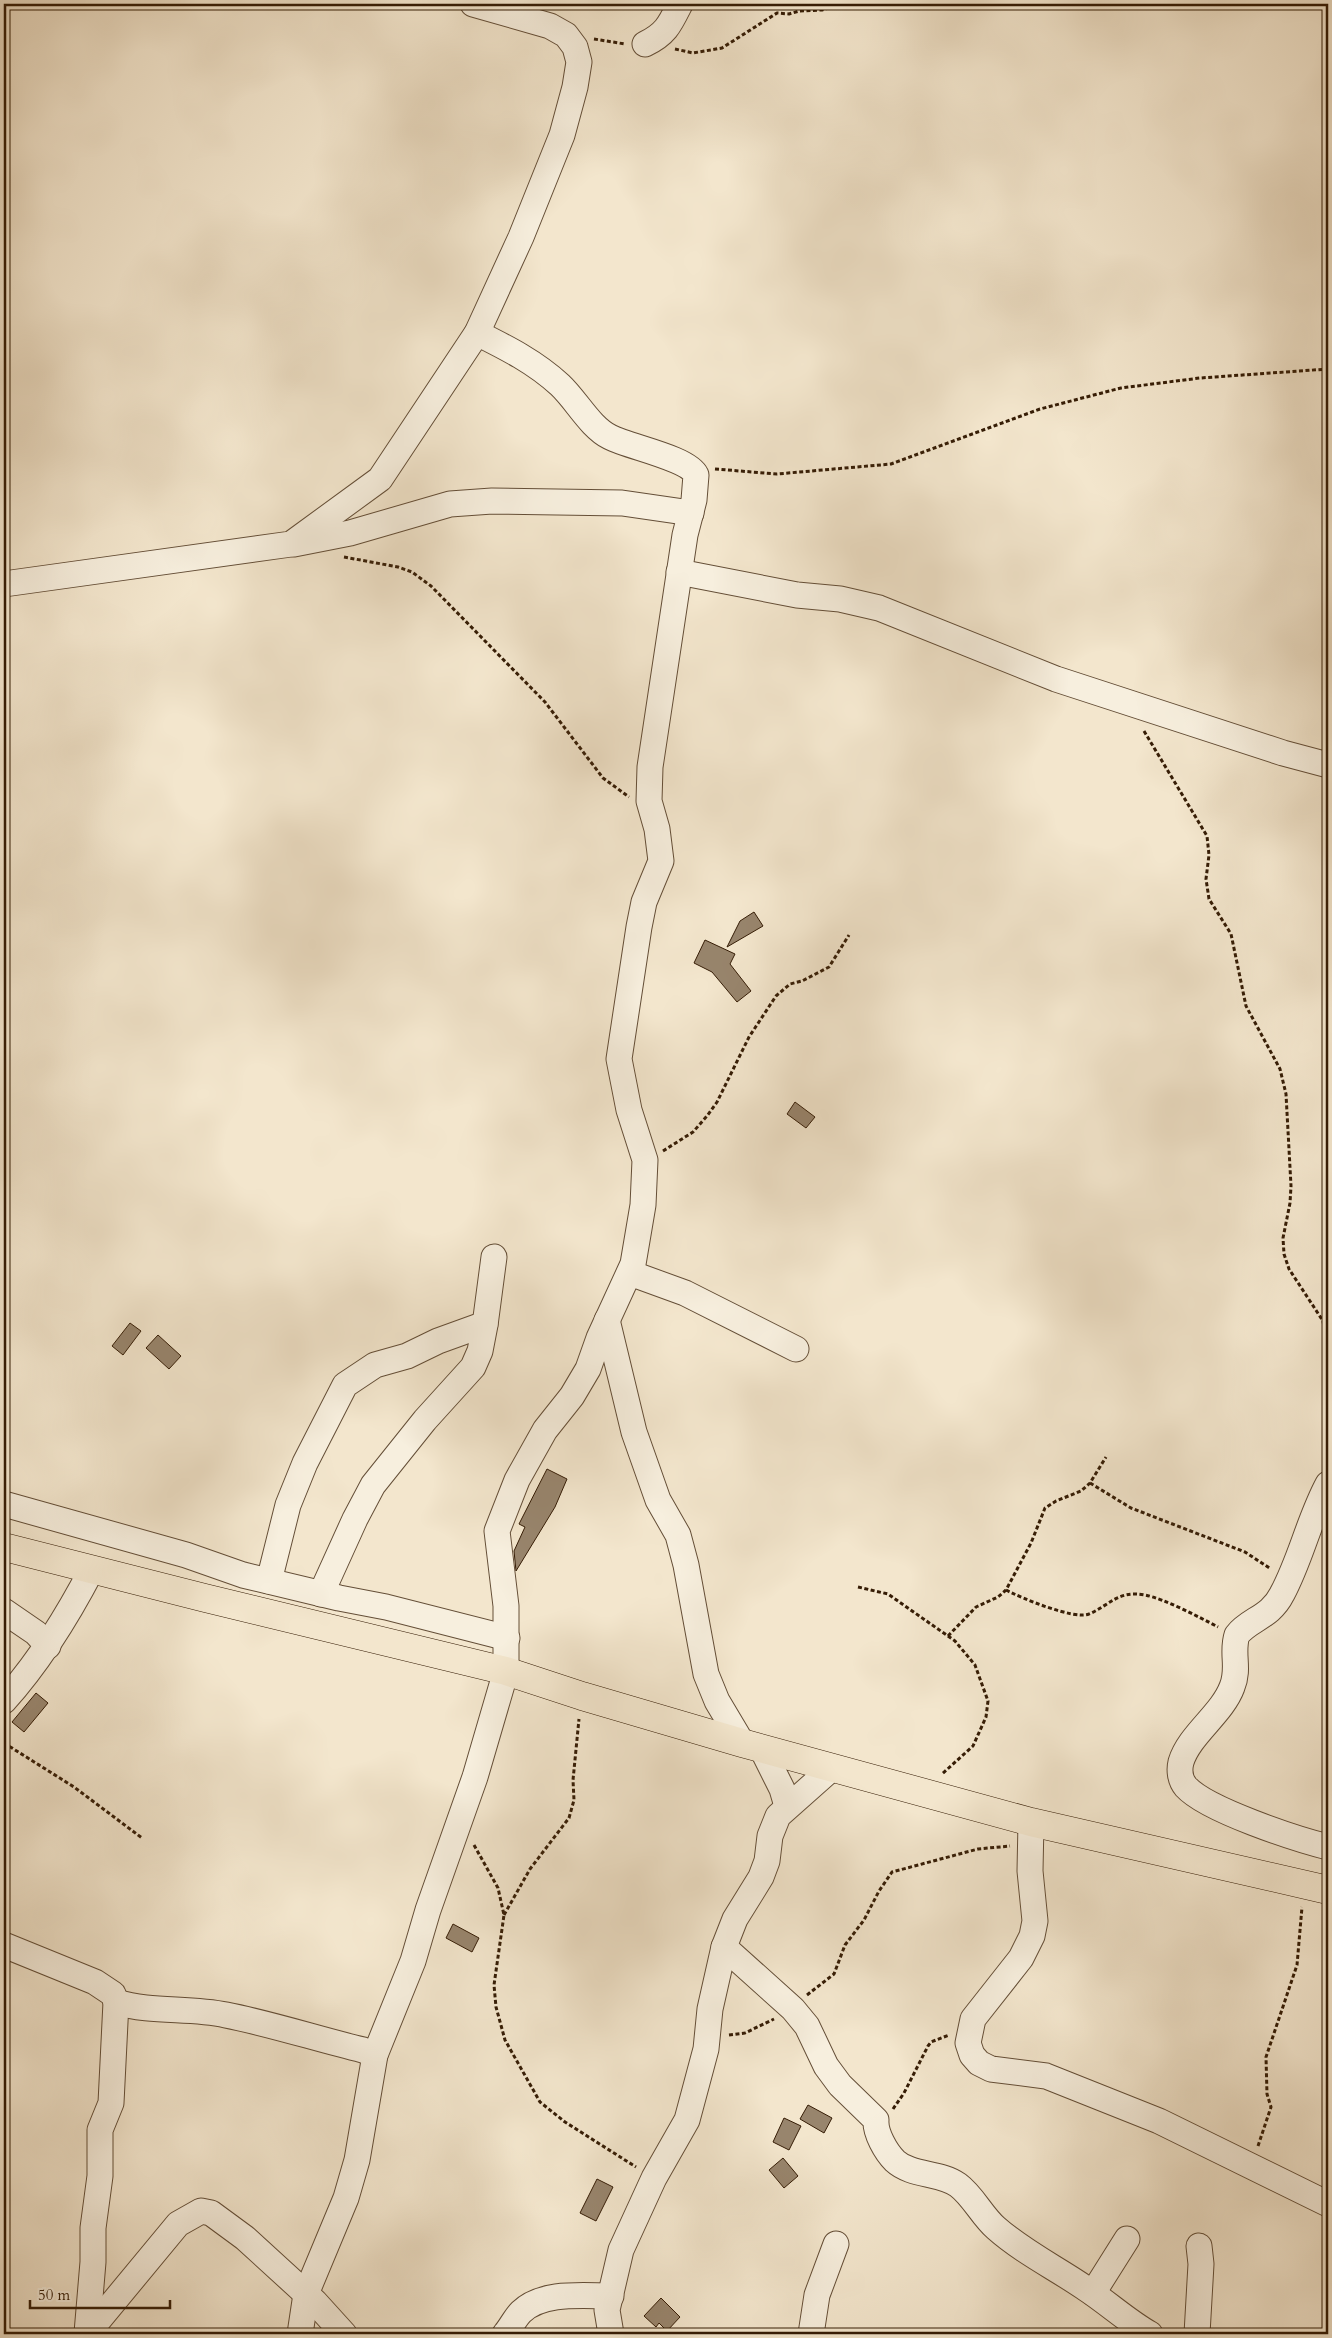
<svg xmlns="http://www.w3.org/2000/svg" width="1332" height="2338" font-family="Cardo,serif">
<rect width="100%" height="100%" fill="#f3e6cd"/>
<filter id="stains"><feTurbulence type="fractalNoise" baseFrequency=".004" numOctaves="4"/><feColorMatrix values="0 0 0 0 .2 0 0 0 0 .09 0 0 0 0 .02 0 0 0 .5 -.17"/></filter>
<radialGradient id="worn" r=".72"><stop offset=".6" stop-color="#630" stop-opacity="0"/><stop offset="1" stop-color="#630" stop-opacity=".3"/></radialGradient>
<!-- building -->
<g fill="#98856d" stroke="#351c05">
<path d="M754 912 763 926 727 947 740 921Z"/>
<path d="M705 940 735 954 730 964 751 991 737 1002 712 972 694 963Z"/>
<path d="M795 1102 815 1117 806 1128 787 1114Z"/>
<path d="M130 1323 141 1331 123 1355 112 1346Z"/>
<path d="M158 1335 181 1356 169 1369 146 1348Z"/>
<path d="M547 1469 567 1479 555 1507 516 1571 514 1551 525 1527 519 1524Z"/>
<path d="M36 1693 48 1703 24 1732 12 1722Z"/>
<path d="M453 1924 479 1938 472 1952 446 1938Z"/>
<path d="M808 2105 832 2118 824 2133 800 2119Z"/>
<path d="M784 2118 801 2126 789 2150 773 2142Z"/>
<path d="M783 2158 798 2176 784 2188 769 2170Z"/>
<path d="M597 2179 613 2187 596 2221 580 2213Z"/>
<path d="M661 2298 680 2317 667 2331 659 2323 656 2327 644 2316Z"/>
</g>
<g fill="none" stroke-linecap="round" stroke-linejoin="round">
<!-- minor casing -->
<g stroke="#644e37" stroke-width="27">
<g id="minor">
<path d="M645 44C666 34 670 24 680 4"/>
<path d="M294 544 350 533 450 504 492 501 622 503 691 513"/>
<path d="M679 572 797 595 840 599 879 608 1056 679 1283 753 1328 765"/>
<path d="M4 584 291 544 380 479 477 333 521 237 562 135 575 87 579 62 575 47 566 35 550 26 473 4"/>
<path d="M630 1273 685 1293 796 1349"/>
<path d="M607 1320 634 1432 658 1500 678 1535 686 1565 706 1674 717 1701 742 1743"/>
<path d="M1328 1484C1309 1519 1301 1559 1282 1594 1270 1618 1249 1619 1237 1635 1231 1653 1240 1668 1232 1687 1222 1714 1189 1735 1181 1762 1179 1770 1180 1780 1186 1787 1207 1810 1296 1839 1328 1847"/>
<path d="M4 1504 186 1555 243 1575 339 1598 386 1607 507 1638"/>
<path d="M269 1581 288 1505 305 1463 345 1385 375 1365 407 1356 438 1341 485 1324"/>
<path d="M321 1594 355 1519 373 1485 425 1420 473 1367 480 1351 485 1325 494 1257"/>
<path d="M4 1611 36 1633 48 1646"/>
<path d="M4 1701C40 1661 67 1617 92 1569"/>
<path d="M762 1749 782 1789 787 1806"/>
<path d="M1031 1822 1030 1871 1035 1921 1032 1936 1021 1958 973 2019 968 2043 972 2055 979 2063 991 2069 1046 2076 1159 2121 1328 2204"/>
<path d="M4 1945 95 1982 113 1994 116 2002 111 2103 100 2130V2176L93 2228V2262L87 2333"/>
<path d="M724 1947 793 2009 807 2026 826 2066 840 2085 876 2120C875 2133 886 2152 895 2161 911 2176 940 2172 958 2185 973 2196 982 2216 996 2228 1023 2252 1056 2268 1085 2288 1108 2303 1127 2321 1150 2334"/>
<path d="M116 2002C152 2013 189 2007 226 2015 272 2024 317 2039 363 2050L375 2055"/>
<path d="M1093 2293 1127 2239"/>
<path d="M87 2334 178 2224 201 2211 211 2213 245 2238 315 2302 344 2334"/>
<path d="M300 2334 306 2294 346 2198 357 2160 375 2055 413 1961 428 1910 475 1777 506 1671V1606L497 1531 517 1480 545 1430 572 1396 588 1369 599 1338 633 1264 643 1205 645 1160 629 1110 619 1059 639 927 644 902 661 861 657 829 649 801 650 767 685 535 694 500 696 475C688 458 629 447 610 437 590 427 577 401 560 385 535 362 507 348 477 333"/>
<path d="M505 2334C511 2327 515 2318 521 2312 543 2291 583 2296 611 2296"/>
<path d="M611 2334 607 2310 621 2250 654 2178 687 2120 706 2049 710 2009 724 1947 735 1919 761 1877 767 1861 770 1836 778 1816 832 1768"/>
<path d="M811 2334 817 2295 836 2244"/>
<path d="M1197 2334 1201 2264 1199 2246"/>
</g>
</g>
<!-- major casing -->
<g stroke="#351c05" stroke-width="29">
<path id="major" d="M4 1547 205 1598 506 1671 582 1696 742 1743 1031 1822 1328 1890"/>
</g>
<!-- path -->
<g stroke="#351c05" stroke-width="3" stroke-dasharray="4 2.5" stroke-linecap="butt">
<path d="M594 39 625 44"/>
<path d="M675 49 693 53 722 48 777 13 789 14 799 11 822 10 841 4"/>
<path d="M715 469 777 474 891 464 1040 409 1121 388 1200 378 1328 369"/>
<path d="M344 557 398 567 412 572 431 586 545 702 603 778 629 797"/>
<path d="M1144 731 1207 836 1209 855 1206 879 1209 899 1231 934 1246 1006 1280 1069 1286 1094 1291 1186 1290 1203 1283 1238 1284 1254 1289 1269 1323 1321 1328 1350"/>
<path d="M663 1151 693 1132 707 1116 717 1102 749 1037 776 996 790 984 802 981 829 967 849 935"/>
<path d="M1090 1483 1131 1508 1245 1552 1271 1569"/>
<path d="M858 1587 888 1594 955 1641 975 1665 988 1701 986 1717 973 1746 942 1774"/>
<path d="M1006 1590C1021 1598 1074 1620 1089 1614 1110 1605 1118 1590 1145 1595 1165 1599 1199 1617 1218 1627"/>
<path d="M948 1636 976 1607 998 1597 1006 1590 1031 1543 1045 1508 1056 1501 1081 1491 1090 1483 1106 1457"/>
<path d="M4 1743 74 1787 142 1838"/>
<path d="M474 1845 498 1888 504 1915 494 1985 496 2007 505 2040 540 2102 565 2122 636 2167"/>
<path d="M504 1915 530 1869 569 1818 574 1800 573 1780 579 1719"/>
<path d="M807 1995 834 1974 845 1945 864 1920 879 1891 892 1872 978 1849 1010 1846"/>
<path d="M729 2035 745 2033 774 2019"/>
<path d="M893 2109 904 2093 928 2046 931 2042 949 2035"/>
<path d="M1258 2146 1271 2107 1267 2094 1266 2057 1297 1965 1302 1907"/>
</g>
<!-- minor -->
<use href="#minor" stroke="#f7efde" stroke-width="25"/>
<!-- major -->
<use href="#major" stroke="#f3e6cd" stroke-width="28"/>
</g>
<!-- margin -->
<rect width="1332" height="2338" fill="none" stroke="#f3e6cd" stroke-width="20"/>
<rect x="5" y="5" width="1322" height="2328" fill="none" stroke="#351c05" stroke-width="2.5"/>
<rect x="10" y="10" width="1312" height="2318" fill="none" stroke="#351c05"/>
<!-- scale -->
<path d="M30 2300v8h140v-8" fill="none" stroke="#351c05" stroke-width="2.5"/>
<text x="38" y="2300" font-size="15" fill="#351c05" stroke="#f7efde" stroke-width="4" paint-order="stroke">50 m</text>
<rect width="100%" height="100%" filter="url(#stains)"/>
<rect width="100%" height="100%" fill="url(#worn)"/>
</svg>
